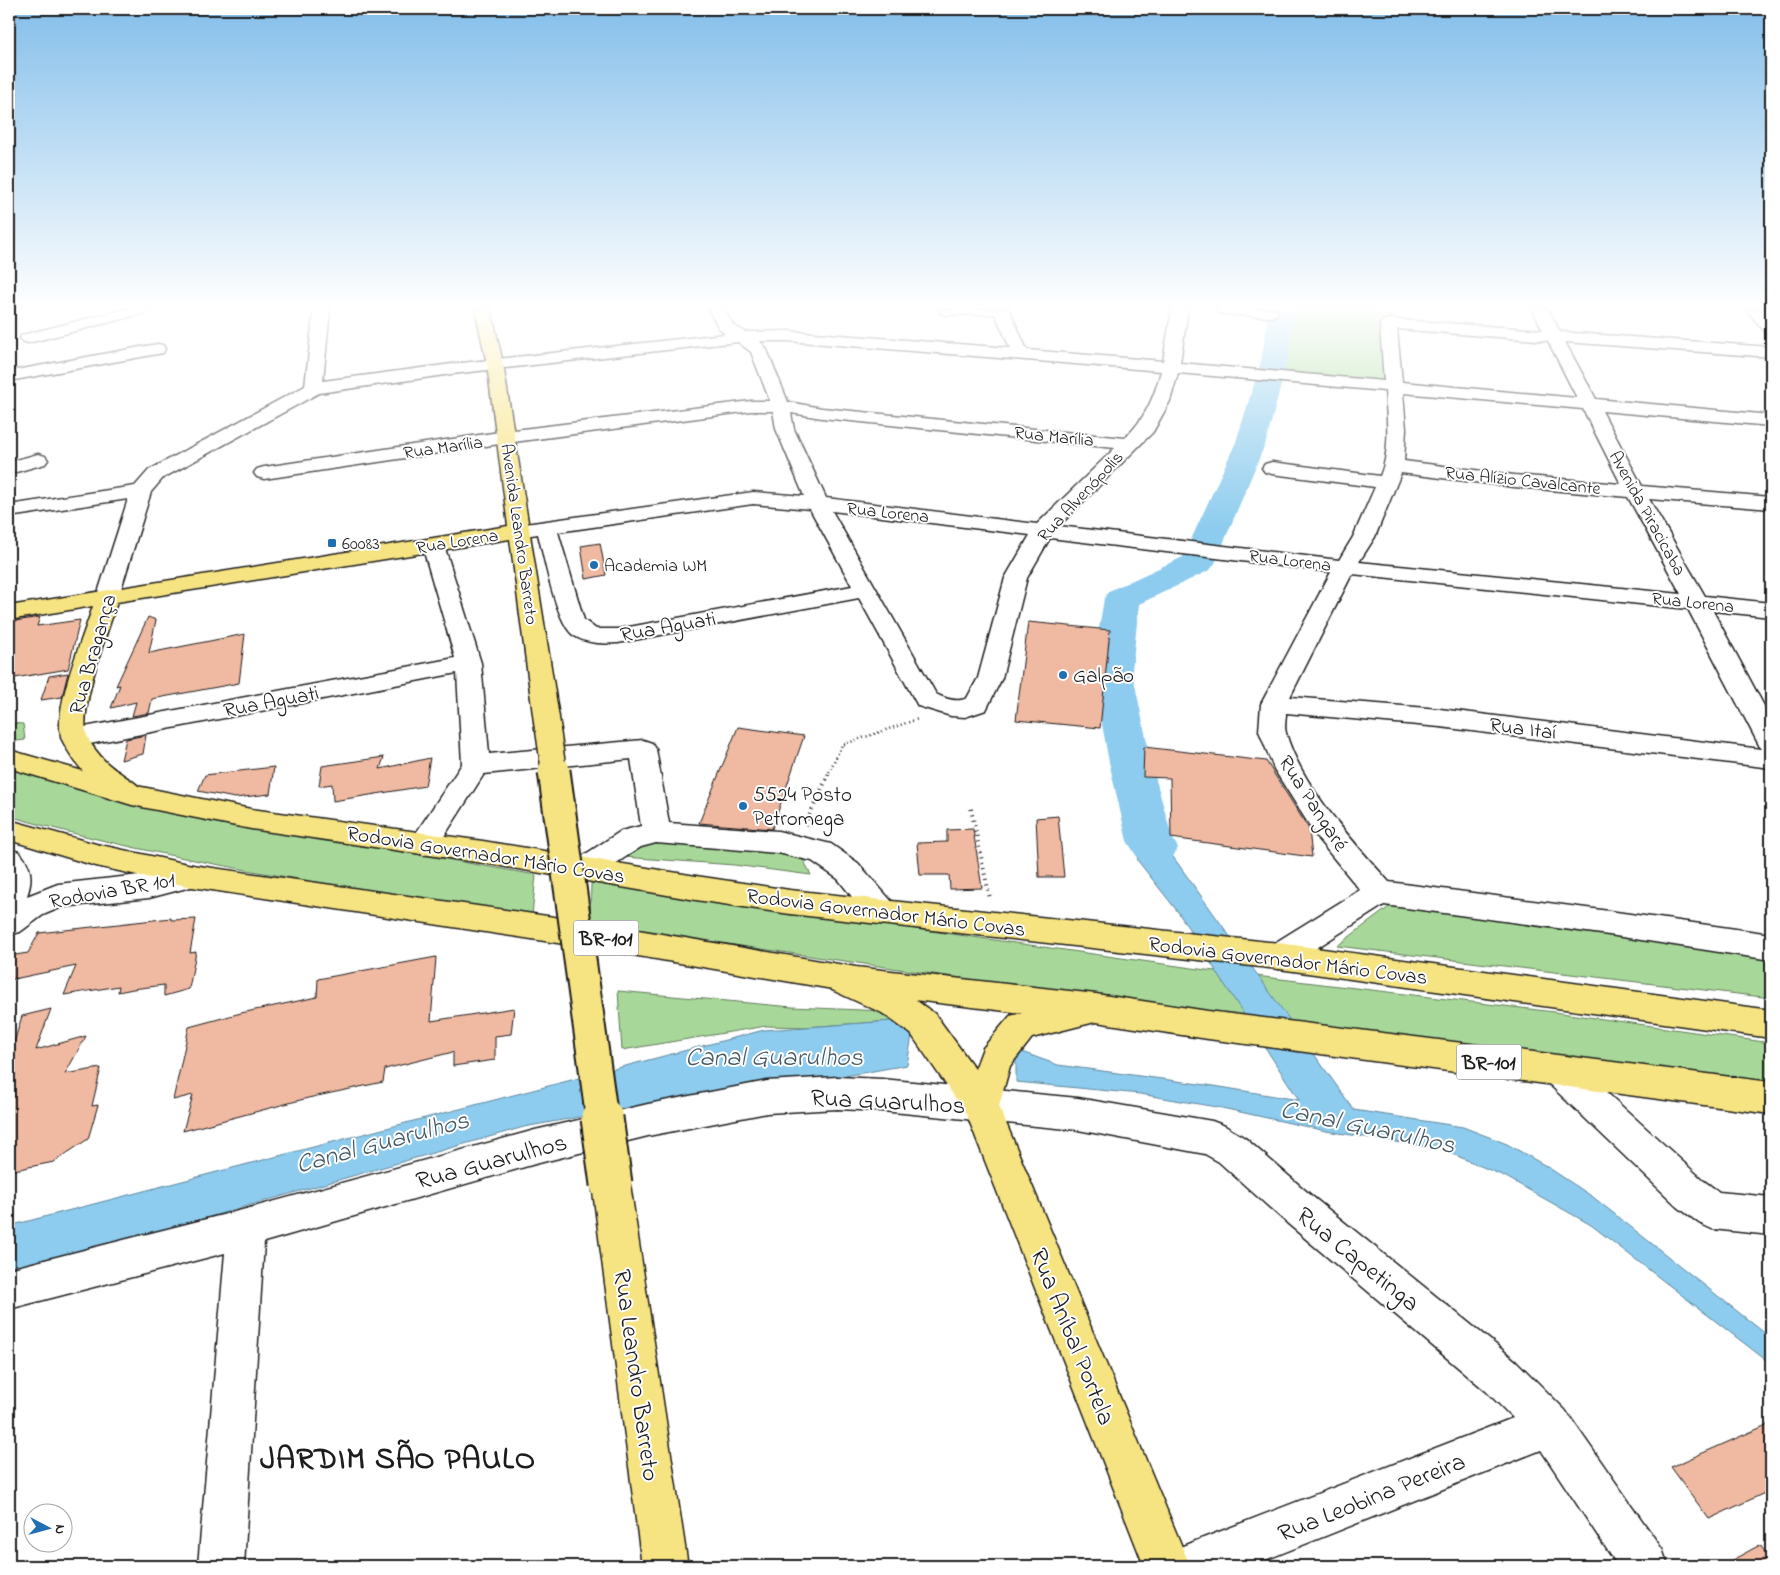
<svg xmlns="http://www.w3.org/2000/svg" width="1780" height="1575" viewBox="0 0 1780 1575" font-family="'Indie Flower',sans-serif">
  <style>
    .green { fill: #a7d899; stroke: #627a5a }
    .water { fill: #8dccee; stroke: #60869a }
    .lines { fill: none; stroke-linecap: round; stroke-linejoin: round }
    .river { fill: #8dccee; fill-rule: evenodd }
    .building { fill: #efb9a2; stroke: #1c1c1c }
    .minor-casing { stroke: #1c1c1c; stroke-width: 3 }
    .major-casing { stroke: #1c1c1c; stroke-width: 3 }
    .highway-casing { stroke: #1c1c1c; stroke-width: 3 }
    .path-far1 { stroke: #1c1c1c; stroke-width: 2.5; stroke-dasharray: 1 3; stroke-linecap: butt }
    .path { stroke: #1c1c1c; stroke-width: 4; stroke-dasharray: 1 4.5; stroke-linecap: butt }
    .minor { fill: #fff; fill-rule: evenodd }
    .major { fill: #f6e381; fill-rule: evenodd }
    .highway { fill: #f6e381; fill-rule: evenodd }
    .major-bridge-far2-casing { stroke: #1c1c1c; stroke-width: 27; stroke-linecap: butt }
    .major-bridge-far1-casing { stroke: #1c1c1c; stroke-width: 35; stroke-linecap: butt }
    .major-bridge-casing { stroke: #1c1c1c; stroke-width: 45; stroke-linecap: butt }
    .major-bridge-far2 { stroke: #f6e381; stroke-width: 24 }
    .major-bridge-far1 { stroke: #f6e381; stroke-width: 31 }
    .major-bridge { stroke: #f6e381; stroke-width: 41 }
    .poi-dot { fill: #1f6fb2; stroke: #fff; stroke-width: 2 }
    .labels { text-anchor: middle; stroke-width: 4; stroke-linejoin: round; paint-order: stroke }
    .far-street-label { font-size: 18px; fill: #1c1c1c; stroke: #fff }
    .far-poi-label { font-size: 18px; fill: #1c1c1c; stroke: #fff; text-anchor: start }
    .shield { fill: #fff; stroke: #606060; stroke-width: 1 }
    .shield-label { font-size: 20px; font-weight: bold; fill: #1c1c1c }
    .street-label { font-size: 21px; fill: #1c1c1c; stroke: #fff }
    .poi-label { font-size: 21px; fill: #1c1c1c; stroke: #fff; text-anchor: start }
    .near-street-label { font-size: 25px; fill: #1c1c1c; stroke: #fff }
    .near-water-label { font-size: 26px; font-style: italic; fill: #445a66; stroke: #fff }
    .near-district-label { font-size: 31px; font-weight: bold; letter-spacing: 1px; fill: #1c1c1c; stroke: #fff }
  </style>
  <rect width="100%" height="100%" fill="#fff"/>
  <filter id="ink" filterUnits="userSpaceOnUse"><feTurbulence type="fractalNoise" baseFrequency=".02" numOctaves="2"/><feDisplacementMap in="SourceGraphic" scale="10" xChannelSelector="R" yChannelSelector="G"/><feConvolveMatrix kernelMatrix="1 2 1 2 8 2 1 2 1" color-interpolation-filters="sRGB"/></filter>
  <g filter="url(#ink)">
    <g class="green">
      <path d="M1288,309H1388L1394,322L1390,382L1283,371L1281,312Z"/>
      <path d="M9,723L23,724L25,740L9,742Z"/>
      <path d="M9,765L81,790L251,825L536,875L532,916C357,888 179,865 9,816Z"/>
      <path d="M658,837L787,851L804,861L811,875L734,865L610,856Z"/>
      <path d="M591,883L1206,970L1554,1012L1771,1043V1086L1112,1000L590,924Z"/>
      <path d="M1393,904L1771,956V998L1337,946Z"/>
      <path d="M618,991L792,1007L885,1011L906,1020L806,1027L766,1026L622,1050Z"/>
    </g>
    <g class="water">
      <path d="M1124,788L1147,792L1161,840L1354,1110L1463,1127L1507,1144L1546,1166L1593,1197L1771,1338V1364L1591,1225L1506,1177L1441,1149L1326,1131L1222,1108L1140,1094L1016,1082V1050L1058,1065L1214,1086L1299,1100L1178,912L1138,861Z"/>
      <path d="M906,1020L914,1023L907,1065L845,1076L744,1087L524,1127L9,1274V1226L764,1030Z"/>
    </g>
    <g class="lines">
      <path class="river" d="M1271,309H1295L1287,362L1266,442L1215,563L1210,570L1139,604L1132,670L1151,762L1172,837L1178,848L1171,860L1155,865L1139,860L1127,841L1109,762L1092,670L1104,599L1109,591L1183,557L1236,442L1261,362L1269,312Z"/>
    </g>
    <g class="building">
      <path d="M600,543L606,575L586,579L581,546Z"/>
      <path d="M40,617L37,626L80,620L68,669L9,679V622Z"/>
      <path d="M148,617L156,620L149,653L245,634L239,683L152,699L149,713L132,716L136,702L111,708L120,685L116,686Z"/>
      <path d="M1028,622L1110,630L1100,728L1016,720Z"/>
      <path d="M68,673L62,697L41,700L49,676Z"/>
      <path d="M738,727L804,736L772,829L699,823Z"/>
      <path d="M146,735L143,754L121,760L126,739Z"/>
      <path d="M1144,747L1266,761L1309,829L1312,857L1171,838L1170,778L1143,777Z"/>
      <path d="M384,757L380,769L430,758L425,786L333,801L332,784L319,786L322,766Z"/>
      <path d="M274,767L270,794L235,798L198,791L205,775Z"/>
      <path d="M1058,816L1064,877H1039L1036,818Z"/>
      <path d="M973,829L982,888L950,889L949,875H920L917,843L947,842V830Z"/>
      <path d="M171,918V920L196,919L190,953L196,952L189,989L164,996V985L133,989L118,992L119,986L64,995L76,966L9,980V956L28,953L39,933Z"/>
      <path d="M436,957L431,1021L514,1008L511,1034L495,1036V1060L453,1066V1052L385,1069L383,1082L308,1098L183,1131L193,1095L173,1100L189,1027L241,1013L317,997L318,979Z"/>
      <path d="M51,1009L36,1050L86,1036L65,1074L101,1068L92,1106L98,1105L88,1139L54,1162L9,1171V1050L12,1049L22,1016Z"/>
      <path d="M1771,1423V1490L1709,1519L1671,1467Z"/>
      <path d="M1760,1545L1771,1560V1566H1721Z"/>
    </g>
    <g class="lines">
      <g class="minor-casing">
        <g id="minor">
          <path d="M126,309H152L150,312L28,343L22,341L20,338L22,335Z"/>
          <path d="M314,309H330L323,381L452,364L725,334L719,328L708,309H724L733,325L745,332L788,331L1010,348L995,314L946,315L940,313L938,310L1009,309L1027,350L1163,361L1172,309H1188L1180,363L1384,381L1380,324L1382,321L1388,319L1543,330L1532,309H1548L1560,332L1771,347V357L1565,342L1596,399L1771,415V426L1602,411L1642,486L1771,497V509L1649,499L1705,596L1771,603V617L1713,611L1771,719V768L1440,727L1286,713C1286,719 1284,727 1286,733C1301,786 1353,841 1389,882L1609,911L1771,934V960L1609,935L1384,905L1290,965L1279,969L1268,965L1263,956L1268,947L1360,890L1318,839L1274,769L1259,731L1261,704L1331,572L1050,538L1027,578L1002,678L986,710L965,717L951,716L918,706L859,598L618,643C603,644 586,644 573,635C556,622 544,557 538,534L518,537L511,535L507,531L511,527L518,525L753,492L804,496L776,429L773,411H751L506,443L264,479L257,477L254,473L257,469L264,467L506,431L751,401H770L751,352L738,342L452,374L319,393L163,478L151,492L118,599L115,604L107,606L99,604L96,599L128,499L9,517V505L135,486L149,470L305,386ZM1397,329L1548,341L1577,398L1402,382ZM760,341H788L1161,371C1154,398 1145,419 1125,438L822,408L788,402L767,350ZM1178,373L1385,391C1387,419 1391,450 1380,476L1272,462L1265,464L1262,468L1265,472L1272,474L1375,487L1353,537L1339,560L1059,526L1153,432L1170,401ZM1403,393L1583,409L1621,484L1514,475L1404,461L1406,429ZM791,413L822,418L1115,448L1037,524L826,498L794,429ZM1401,473L1514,487L1628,497L1681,594L1359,562L1375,537ZM753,504L810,509L852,586L618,629H596L584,620L558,532ZM832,511L1030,535L1005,578L978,678L967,698C957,703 946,699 936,694ZM1352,574L1688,609L1761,749L1440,709L1290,697Z"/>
          <path d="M1215,309H1276L1278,312L1276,315L1270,317L1223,314L1217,312Z"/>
          <path d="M1746,309H1762L1771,319V334L1765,332Z"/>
          <path d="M157,344L163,345L165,349L163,353L9,381V371H11Z"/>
          <path d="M38,454L45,456L48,460L45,464L9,474V462Z"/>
          <path d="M433,539L441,540L444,545L481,663L489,754L643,740L652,743L656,749L669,823L778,831L831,844L858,863L893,903L897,912L893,921L882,924L871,921L838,879L812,861L778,853L656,843L641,847L595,877L585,880L575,877L570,869L575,861L621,831L641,826L631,759L484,774L434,852L424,855L414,852L410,844L414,836L462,764L457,673L74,747L65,744L61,738L65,732L74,729L455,658L422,545L425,540Z"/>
          <path d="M9,849L19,852C32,866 33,879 27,896L58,884L149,874L192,865L202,868L207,876L202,884L149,898L62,907L43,915L20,932L9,935Z"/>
          <path d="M1559,1056L1571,1060L1704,1181L1719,1192L1771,1197V1235L1712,1229L1699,1223L1678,1207L1547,1082L1542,1071L1547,1060Z"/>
          <path d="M837,1077L882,1079L1078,1098L1212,1121L1225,1126L1245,1138L1313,1197L1516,1361L1565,1410L1662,1549L1668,1566H1618L1541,1450L1250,1566H1169L1175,1549L1513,1418L1486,1391L1287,1223L1219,1162L1205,1154L1078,1130L882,1111L837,1109L767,1113L648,1136L535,1164L264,1242L244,1566H198L225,1253L9,1309V1269L246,1209L535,1130L648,1104L767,1081Z"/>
        </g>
      </g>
      <g class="major-casing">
        <g id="major">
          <path d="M475,309H491L503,364L561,730L557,736L548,739L539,736L535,730L510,539L117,602C108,632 78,708 87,736C90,744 98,753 102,758C115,773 138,781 146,795L142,802C125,807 110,796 97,786C87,778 64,749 61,736C54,705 83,638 93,606L9,620V606L508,526L487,364Z"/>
          <path d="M843,968L906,993L935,1014L975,1069L983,1048L1010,1016L1095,995L1107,999L1112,1009L1107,1019L1032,1038L1010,1066L999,1106L1190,1566H1144L967,1115L911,1034L882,1013L832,990L827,981L832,972Z"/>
          <path d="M611,1166L624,1171L630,1184L688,1566H642L592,1184L598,1171Z"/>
        </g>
      </g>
      <g class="highway-casing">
        <g id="highway">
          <path d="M9,750L132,785L251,809L483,841L696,876L790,890L1279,943L1771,1010V1038L1279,969L790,914L696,900L483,863L251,829L132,805L9,768Z"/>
          <path d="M9,820L96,844L192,865L603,924L856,967L1096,994L1208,1011L1771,1082V1114L1208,1039L1096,1022L856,993L603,950L192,887L96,866L9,840Z"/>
        </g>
      </g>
      <path class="path-far1" d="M829,772L842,745L918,719"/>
      <g class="path">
        <path d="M971,809L990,899"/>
        <path d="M805,825L830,771"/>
      </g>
      <use href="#minor" class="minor"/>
      <use href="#major" class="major"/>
      <use href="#highway" class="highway"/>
      <g class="major-bridge-far2-casing">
        <path id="major-bridge-far2" d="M548,730L554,772"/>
      </g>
      <g class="major-bridge-far1-casing">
        <path id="major-bridge-far1" d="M554,771L602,1119"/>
      </g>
      <g class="major-bridge-casing">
        <path id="major-bridge" d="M602,1118L611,1184"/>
      </g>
      <use href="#major-bridge-far2" class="major-bridge-far2"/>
      <use href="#major-bridge-far1" class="major-bridge-far1"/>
      <use href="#major-bridge" class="major-bridge"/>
    </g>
  </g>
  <linearGradient id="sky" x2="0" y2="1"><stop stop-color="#83beea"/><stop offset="0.58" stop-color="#fff"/><stop offset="1" stop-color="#fff" stop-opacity="0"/></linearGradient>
  <rect width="1780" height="529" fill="url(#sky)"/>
  <g class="poi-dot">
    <rect x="327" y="538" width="10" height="10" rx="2.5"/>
    <circle cx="594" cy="565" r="5"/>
    <circle cx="1063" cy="675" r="5"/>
    <circle cx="743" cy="806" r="5"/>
  </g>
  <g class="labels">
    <g class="far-street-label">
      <text transform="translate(1054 436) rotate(6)" y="6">Rua Marília</text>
      <text transform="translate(443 447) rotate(-8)" y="6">Rua Marília</text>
      <text transform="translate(1523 480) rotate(6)" y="6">Rua Alízio Cavalcante</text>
      <text transform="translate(1080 496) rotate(-47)" y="6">Rua Alvenópolis</text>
      <text transform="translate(888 512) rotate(6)" y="6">Rua Lorena</text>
      <text transform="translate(1648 513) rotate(61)" y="6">Avenida Piracicaba</text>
      <text transform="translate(520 534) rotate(82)" y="6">Avenida Leandro Barreto</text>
      <text transform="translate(457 541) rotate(-9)" y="6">Rua Lorena</text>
      <text transform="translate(1290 560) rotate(7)" y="6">Rua Lorena</text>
      <text transform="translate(1693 602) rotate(6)" y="6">Rua Lorena</text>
    </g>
    <g class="far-poi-label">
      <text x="342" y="549">60083</text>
      <text x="604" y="571">Academia WM</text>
    </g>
    <g class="shield">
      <rect x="573.5" y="920.5" width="65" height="35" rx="4"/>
      <rect x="1456.5" y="1044.5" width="65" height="35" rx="4"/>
    </g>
    <g class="shield-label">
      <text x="606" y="945">BR-101</text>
      <text x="1489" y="1069">BR-101</text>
    </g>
    <g class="street-label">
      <text transform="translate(668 626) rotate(-10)" y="7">Rua Aguati</text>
      <text transform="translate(92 654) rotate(-74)" y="7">Rua Bragança</text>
      <text transform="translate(271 701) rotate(-11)" y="7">Rua Aguati</text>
      <text transform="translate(1523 728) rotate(7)" y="7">Rua Itaí</text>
      <text transform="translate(1314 803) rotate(57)" y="7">Rua Pangaré</text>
      <text transform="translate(486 854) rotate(9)" y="7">Rodovia Governador Mário Covas</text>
      <text transform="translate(112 890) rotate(-10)" y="7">Rodovia BR 101</text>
      <text transform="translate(886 912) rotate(7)" y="7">Rodovia Governador Mário Covas</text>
      <text transform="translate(1288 960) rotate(7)" y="7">Rodovia Governador Mário Covas</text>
    </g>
    <g class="poi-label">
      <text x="1073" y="682">Galpão</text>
      <text x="753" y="801">5524 Posto<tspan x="753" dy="24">Petromega</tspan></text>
    </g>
    <g class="near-street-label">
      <text transform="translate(888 1100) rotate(3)" y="9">Rua Guarulhos</text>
      <text transform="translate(491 1160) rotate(-15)" y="9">Rua Guarulhos</text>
      <text transform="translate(1359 1258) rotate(39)" y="9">Rua Capetinga</text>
      <text transform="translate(1074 1336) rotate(68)" y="9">Rua Aníbal Portela</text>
      <text transform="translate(638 1375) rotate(82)" y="9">Rua Leandro Barreto</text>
      <text transform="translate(1371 1496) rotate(-22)" y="9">Rua Leobina Pereira</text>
    </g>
    <g class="near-water-label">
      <text x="774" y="1065">Canal Guarulhos</text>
      <text transform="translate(1368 1126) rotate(12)" y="9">Canal Guarulhos</text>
      <text transform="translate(382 1141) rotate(-15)" y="9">Canal Guarulhos</text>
    </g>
    <g class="near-district-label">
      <text x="398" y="1468">JARDIM SÃO PAULO</text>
    </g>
  </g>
  <rect width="1780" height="1575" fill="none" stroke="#fff" stroke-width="30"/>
  <rect x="15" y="15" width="1750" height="1545" fill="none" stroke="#1c1c1c" stroke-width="2" filter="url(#ink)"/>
  <g transform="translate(48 1528) rotate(96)"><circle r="24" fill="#ffffff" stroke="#a4a4a4"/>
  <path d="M0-4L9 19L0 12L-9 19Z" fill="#1f6fb2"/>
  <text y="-8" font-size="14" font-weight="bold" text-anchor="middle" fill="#1c1c1c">N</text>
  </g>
</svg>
